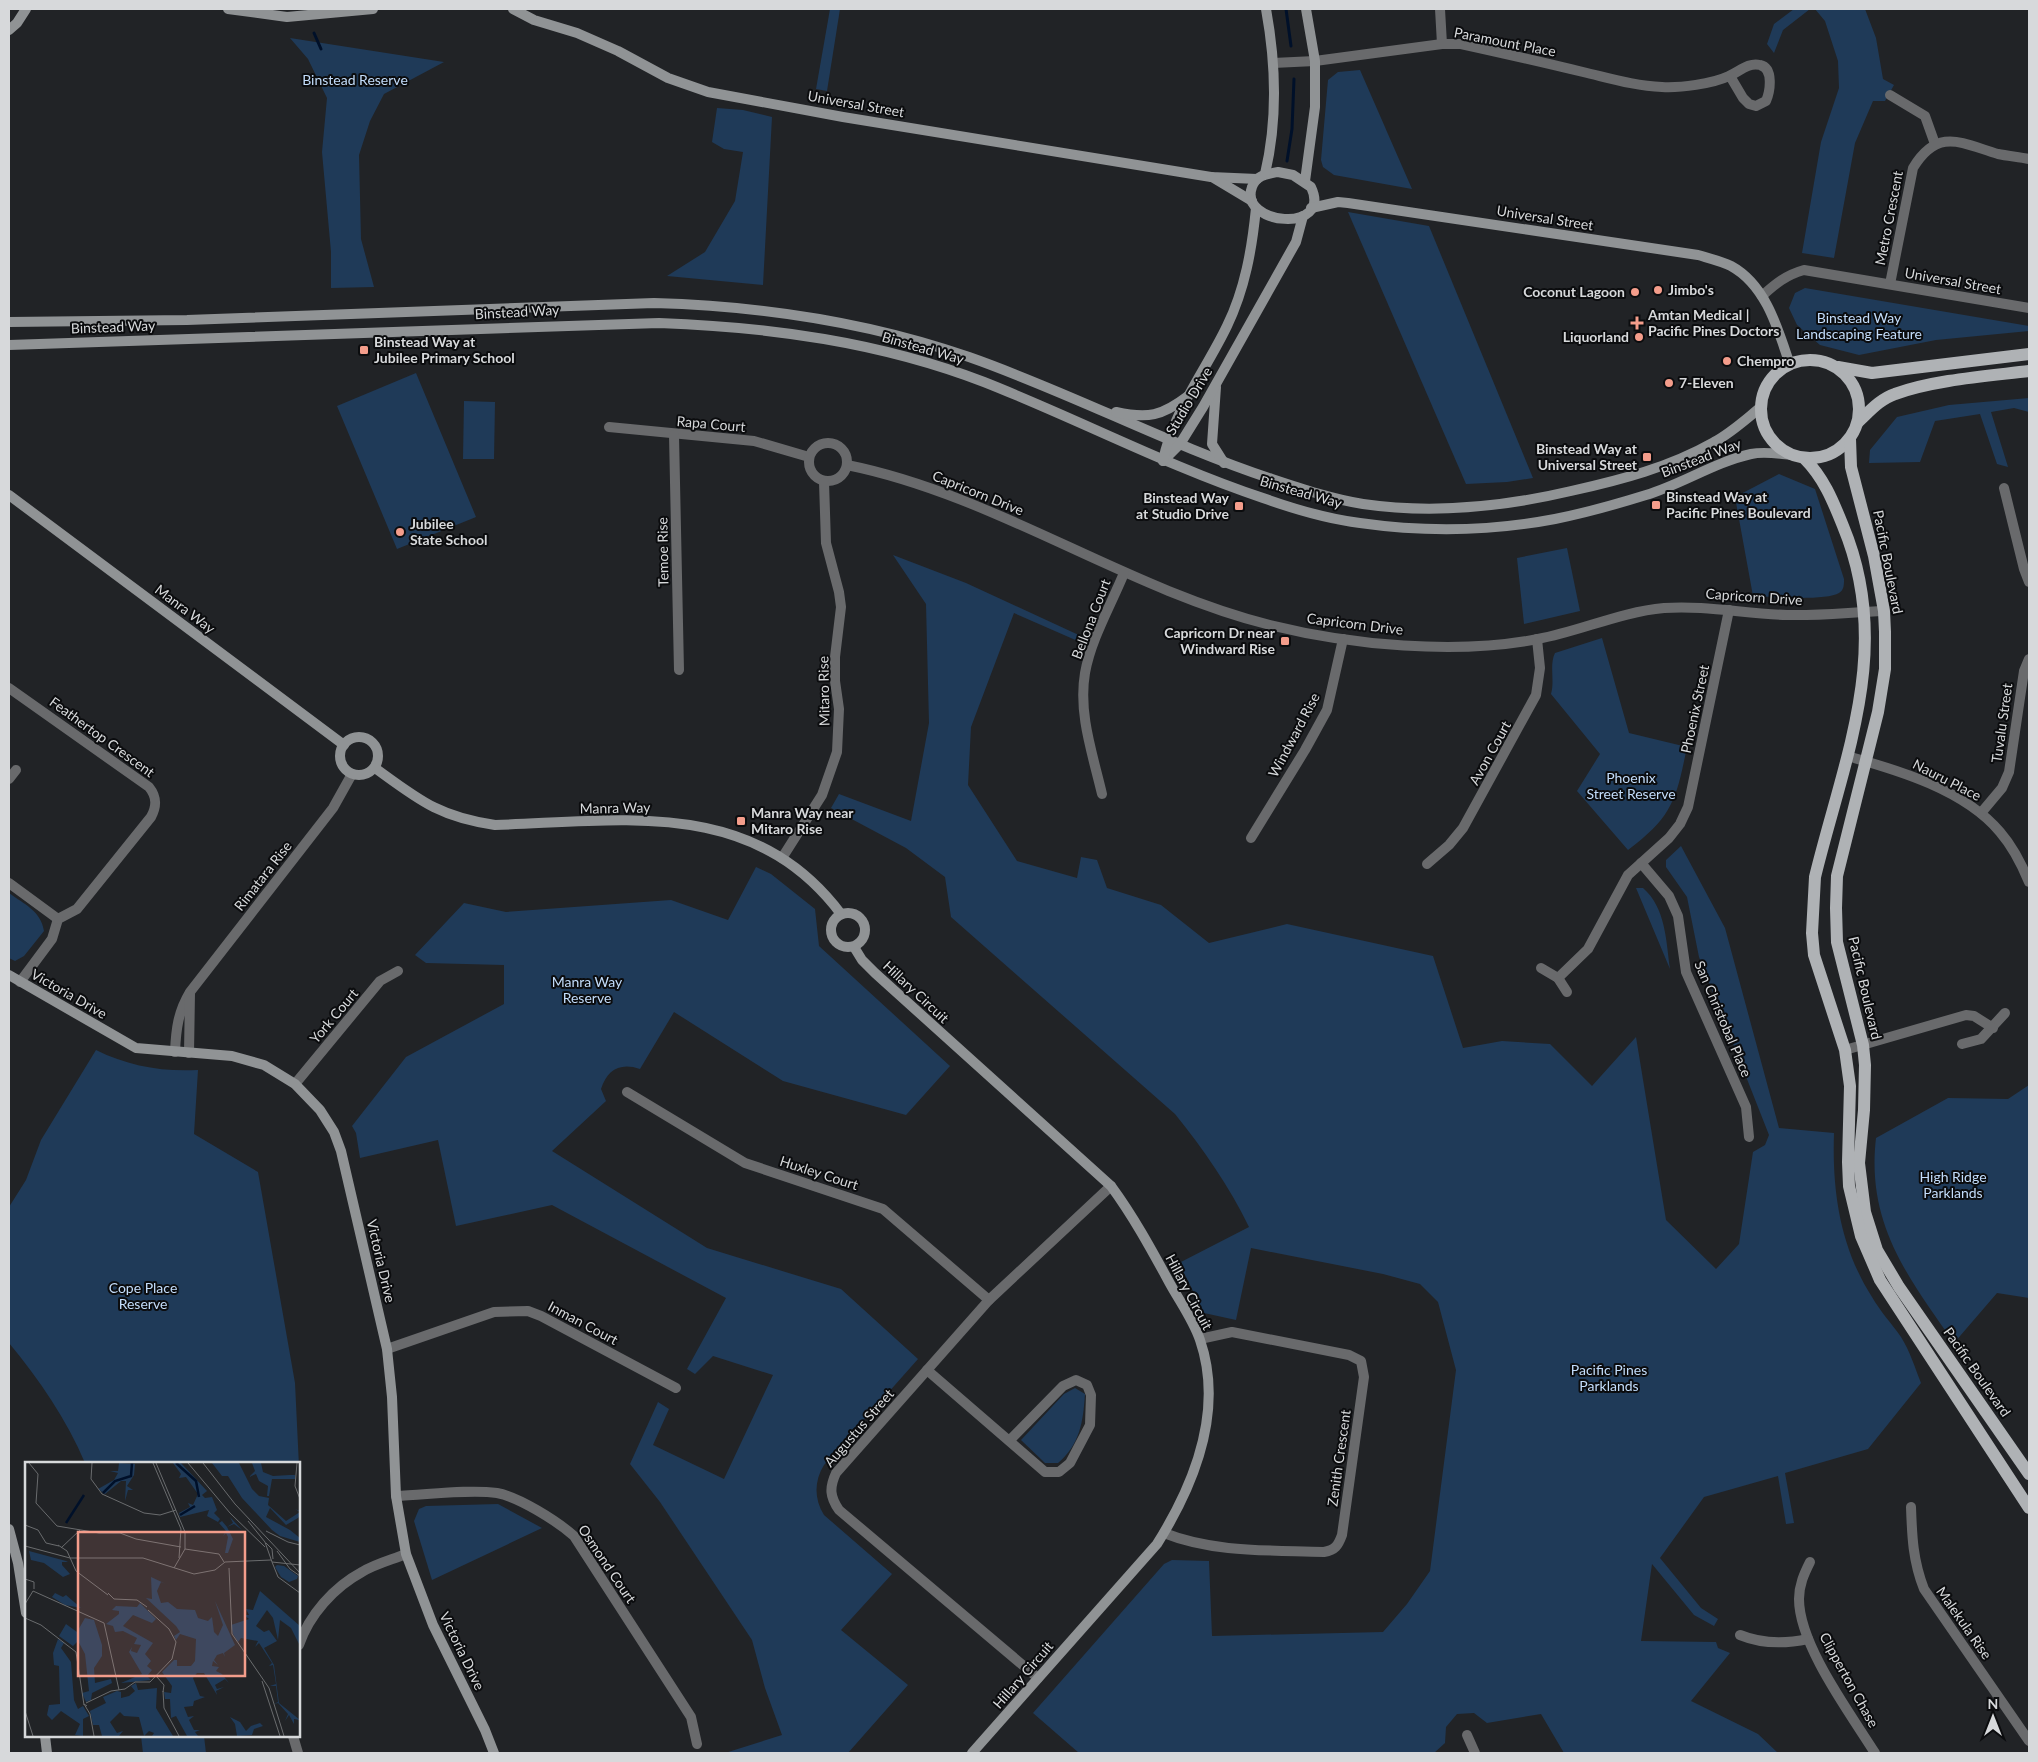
<svg xmlns="http://www.w3.org/2000/svg" width="2038" height="1762" viewBox="0 0 2038 1762" font-family="Lato,sans-serif">
  <style>
    .green { fill: #1f3a58 }
    .lines { fill: none; stroke-linecap: round; stroke-linejoin: round }
    .stream { stroke: #001029; stroke-width: 3 }
    .street { stroke: #696a6c; stroke-width: 10 }
    .secondary { stroke: #909395; stroke-width: 10 }
    .primary { stroke: #afb2b5; stroke-width: 12 }
    .poi-dot { fill: #f49d8b; stroke: #0b0c0e; stroke-width: 2 }
    .labels { text-anchor: middle; stroke-width: 4; stroke-linejoin: round; paint-order: stroke }
    .street-label { font-size: 14px; fill: #d7d9db; stroke: #0b0c0e }
    .park-label { font-size: 14px; fill: #c3ddfb; stroke: #0b0c0e }
    .poi-label { font-size: 14px; font-weight: bold; fill: #d7d9db; stroke: #0b0c0e; text-anchor: start }
    .inset-river { fill: none; stroke: #001029; stroke-width: 2.5 }
    .inset-road { fill: none; stroke: #6a6c6e; stroke-width: 1 }
    .view { fill: #f49d8b; fill-opacity: 0.15; stroke: #f49d8b; stroke-width: 2.5 }
    .inset-edge { fill: none; stroke: #d7d9db; stroke-width: 2.5 }
  </style>
  <rect width="100%" height="100%" fill="#212326"/>
  <g class="green">
    <path d="M830,9H840L827,91L816,89Z"/>
    <path d="M1794,9H1810L1783,30L1774,53L1767,44L1774,24Z"/>
    <path d="M1815,9H1865L1876,38L1883,79L1894,85L1885,101H1873L1855,143L1834,258L1802,253L1821,142L1839,88L1838,61L1825,21Z"/>
    <path d="M290,38L444,62L384,94L370,121L359,155L361,239L374,287L331,288V252L322,152L327,98L308,59Z"/>
    <path d="M1360,70L1412,189L1334,175L1323,167L1321,160L1328,80L1338,72Z"/>
    <path d="M717,108L743,110L772,117L763,285L667,276L705,252L735,201L743,152L724,149L712,142Z"/>
    <path d="M1348,212L1429,226L1533,478L1507,482L1466,484Z"/>
    <path d="M1805,288L2029,326V331L1936,340L1859,355L1820,345L1797,325L1789,308L1795,293Z"/>
    <path d="M416,373L476,517L397,549L337,406Z"/>
    <path d="M2029,398V412L2014,408L1991,412L2008,467L1997,464L1980,414L1935,421L1920,462L1869,463L1870,450L1897,417L1949,405Z"/>
    <path d="M464,401L495,402L494,459H463Z"/>
    <path d="M1779,474L1815,489L1844,579C1844,585 1844,590 1839,593C1827,601 1769,597 1753,596L1735,497Z"/>
    <path d="M1567,548L1580,611L1524,624L1517,558Z"/>
    <path d="M893,555L966,583L1083,637L1080,642L1014,613L971,727L968,785L1017,861L1077,878L1081,857L1097,860L1107,888L1161,905L1209,943L1287,924L1433,956L1463,1048L1502,1041L1550,1044L1592,1086L1636,1037L1666,1220L1716,1269L1739,1244L1753,1152L1765,1145L1769,1135L1699,957L1687,897L1666,867V860L1681,846L1725,928L1779,1128L1834,1133C1832,1191 1840,1247 1872,1297C1880,1311 1892,1324 1901,1337C1910,1351 1915,1368 1921,1383L1868,1449L1785,1473L1794,1523L1786,1524L1778,1476L1704,1497L1660,1558L1701,1608L1718,1619L1714,1626L1694,1615L1652,1564L1641,1641L1716,1642L1718,1648L1730,1653L1691,1701L1758,1734L1778,1753H1564L1541,1714L1487,1723L1474,1713L1457,1714L1446,1727L1445,1743L1434,1753H1079L1033,1713L1164,1564L1172,1560L1209,1561L1212,1636L1383,1632L1407,1604L1430,1571L1456,1370L1438,1302L1420,1284L1383,1274L1251,1248L1236,1320L1204,1313L1179,1263L1249,1227C1229,1186 1204,1150 1175,1114L951,917L945,877L906,848L831,808L839,794L911,821L929,723L926,604Z"/>
    <path d="M1602,638L1629,733L1687,747C1676,800 1673,816 1628,850L1577,791L1600,754L1551,694C1555,681 1549,665 1555,653Z"/>
    <path d="M756,867L771,874L815,909L819,946L950,1066L906,1115L783,1081L674,1012L640,1069C620,1062 607,1070 601,1089L606,1101L552,1151L707,1248L841,1289L918,1359L824,1465C814,1481 814,1499 824,1515L892,1574L841,1630L908,1685L848,1753H725L782,1735L765,1688L752,1640L660,1502L630,1464L658,1402L669,1409L653,1445L724,1479L773,1375L713,1356L695,1374L687,1369L726,1298L552,1205L456,1226L438,1140L360,1158L356,1133L352,1126L406,1057L504,1004V965L426,963L415,955L464,903L506,912L671,900L728,920Z"/>
    <path d="M1636,888H1643C1666,908 1666,941 1670,969Z"/>
    <path d="M9,893C24,904 41,911 44,931L24,956L15,961L9,958Z"/>
    <path d="M96,1050C128,1066 162,1072 198,1070L194,1134L258,1172L295,1383L301,1508L299,1511V1463H85C67,1420 39,1379 9,1343V1207L26,1180L41,1140Z"/>
    <path d="M2029,1085V1298L1997,1293L1954,1343C1908,1277 1866,1224 1876,1138L1948,1098L2008,1099Z"/>
    <path d="M1075,1388L1085,1394C1083,1422 1080,1444 1058,1463H1045L1021,1440L1064,1394Z"/>
    <path d="M498,1504L542,1528L432,1580L414,1521L419,1509L426,1506Z"/>
    <path d="M141,1736H204L206,1753H143Z"/>
  </g>
  <g class="lines">
    <g class="stream">
      <path d="M1286,9L1291,46"/>
      <path d="M314,33L321,49"/>
      <path d="M1287,161L1292,129L1294,79"/>
    </g>
    <g class="street">
      <path d="M1440,9L1442,44"/>
      <path d="M1273,63L1315,61L1442,44H1461C1502,53 1542,62 1583,72C1609,78 1635,86 1662,87C1680,88 1712,84 1729,76C1739,72 1748,62 1760,65C1774,68 1770,92 1766,101L1756,106L1749,104L1743,98L1730,76"/>
      <path d="M1890,95L1925,116L1935,144"/>
      <path d="M1890,284L1913,168C1938,127 1961,143 1998,154C2008,156 2019,157 2029,159"/>
      <path d="M1762,296C1775,284 1786,275 1804,270L2029,308"/>
      <path d="M609,427L754,441L809,457"/>
      <path d="M674,435L679,670"/>
      <circle cx="828" cy="462" r="19"/>
      <path d="M847,465C996,495 1123,588 1270,625C1351,645 1456,655 1538,639C1581,631 1620,612 1664,608C1705,605 1746,614 1787,615C1820,616 1852,612 1884,611"/>
      <path d="M2004,488L2024,569L2029,582"/>
      <path d="M9,688L149,787C157,797 157,806 151,817L77,909L58,919L52,939L20,982"/>
      <path d="M1847,756C1898,770 1965,790 2000,832C2013,847 2022,865 2029,882"/>
      <path d="M9,779L16,770"/>
      <path d="M1102,794C1093,755 1078,714 1085,673C1091,639 1111,605 1124,573"/>
      <path d="M1981,813L2002,788L2009,772L2024,671L2029,659"/>
      <path d="M1251,838L1305,750L1327,710L1343,639"/>
      <path d="M782,858L822,795L837,752L839,709L835,681V657L841,607L839,592L826,543L824,482"/>
      <path d="M1641,863L1669,896L1678,916L1686,972L1746,1107L1749,1137"/>
      <path d="M1427,864L1449,845L1463,828L1536,695L1540,668L1537,639"/>
      <path d="M9,883L58,919"/>
      <path d="M1541,968L1558,978L1567,992"/>
      <path d="M1558,978L1588,949L1628,875L1669,838L1680,824L1688,807L1729,610"/>
      <path d="M1962,1044L1981,1039L2005,1013"/>
      <path d="M1845,1050L1966,1015L1974,1016L1993,1028"/>
      <path d="M175,1052C176,1029 178,1012 190,992L333,808L352,774"/>
      <path d="M189,1053L190,993"/>
      <path d="M295,1084L380,981L398,971"/>
      <path d="M627,1092L745,1163L883,1209L989,1300"/>
      <path d="M387,1349L494,1312L528,1311L541,1316L676,1388"/>
      <path d="M927,1370L1045,1472H1059L1070,1463L1090,1425L1091,1395L1087,1385L1076,1380L1063,1386L1009,1441"/>
      <path d="M396,1496C426,1495 468,1489 497,1493C519,1497 557,1521 574,1536L691,1717L697,1744"/>
      <path d="M1911,1507C1912,1537 1913,1561 1924,1589L2029,1741"/>
      <path d="M1164,1533C1214,1553 1271,1550 1324,1552C1335,1550 1338,1546 1342,1535L1364,1377L1361,1361L1349,1355L1232,1332L1200,1339"/>
      <path d="M1810,1562C1804,1574 1799,1585 1799,1599C1799,1645 1850,1713 1875,1753"/>
      <path d="M1740,1635C1762,1644 1785,1644 1808,1639"/>
      <path d="M299,1645C309,1615 334,1587 362,1572C375,1564 391,1560 406,1554"/>
      <path d="M1038,1678L839,1510C830,1497 829,1488 836,1473L989,1300L1111,1186"/>
      <path d="M1467,1735L1475,1753"/>
      <path d="M293,1736L298,1753"/>
    </g>
    <g class="secondary">
      <path d="M228,9L287,17L373,9"/>
      <path d="M513,9L534,20L577,33L618,51L668,78L708,92L843,117L1211,177L1257,179"/>
      <path d="M9,30L17,23L26,9"/>
      <path d="M1278,172L1293,175L1311,187C1333,234 1238,225 1252,187C1256,175 1267,174 1278,172Z"/>
      <path d="M1265,174C1278,119 1276,64 1266,9"/>
      <path d="M1212,177L1252,201"/>
      <path d="M1305,181L1315,107V61L1306,9"/>
      <path d="M1311,208L1338,202L1348,203L1698,255C1708,258 1721,261 1731,266C1766,285 1778,329 1790,365"/>
      <path d="M9,322L187,320L654,303C761,306 868,322 969,357C1072,393 1169,445 1272,479C1302,489 1332,499 1363,504C1432,514 1503,507 1571,491C1621,480 1670,467 1714,442C1731,433 1746,419 1761,407"/>
      <path d="M9,345L659,323C770,327 880,342 984,382C1078,419 1167,466 1263,498C1294,509 1327,519 1360,523C1423,532 1492,531 1555,519C1585,513 1617,504 1646,495C1682,484 1715,462 1751,454C1765,451 1779,454 1792,455"/>
      <path d="M1216,387L1212,444L1224,463"/>
      <path d="M1116,412C1148,419 1162,416 1188,396"/>
      <path d="M1163,461L1180,444L1203,407L1296,242L1303,216"/>
      <path d="M1163,461C1172,413 1206,370 1227,326C1245,289 1252,249 1256,208"/>
      <path d="M9,495L344,745"/>
      <circle cx="359" cy="756" r="19"/>
      <path d="M375,768C419,800 439,817 495,825C624,821 753,797 841,914"/>
      <circle cx="848" cy="930" r="17"/>
      <path d="M854,947L862,960L875,973L1111,1186C1133,1216 1150,1247 1168,1280C1178,1299 1193,1319 1200,1340C1224,1410 1194,1485 1157,1544L972,1753"/>
      <path d="M9,975L136,1048L232,1056L264,1065L295,1084L320,1110L334,1132L341,1151L387,1349L392,1397L396,1496L406,1554L433,1625L485,1730L494,1753"/>
      <path d="M9,1529L18,1563L26,1613"/>
      <path d="M45,1736L47,1753"/>
    </g>
    <g class="primary">
      <circle cx="1810" cy="409" r="49"/>
      <path d="M1838,367L1872,373L2029,354"/>
      <path d="M1858,422C1869,412 1880,399 1895,394C1933,380 1988,376 2029,371"/>
      <path d="M1850,439L1851,467L1874,556L1884,611L1885,632V669L1878,712L1837,876L1836,908L1837,942L1863,1045L1865,1065L1864,1110L1859,1163L1865,1212L1877,1250L1899,1287L2029,1474"/>
      <path d="M1804,458C1824,478 1833,501 1843,526C1894,648 1844,758 1815,877L1812,933L1814,955L1845,1050L1850,1086L1848,1162L1849,1186L1861,1236L1880,1280L2029,1508"/>
    </g>
  </g>
  <g class="poi-dot">
    <circle cx="1658" cy="290" r="5"/>
    <circle cx="1635" cy="292" r="5"/>
    <path d="M1634.5 315.5h5v5h5v5h-5v5h-5v-5h-5v-5h5z"/>
    <circle cx="1639" cy="337" r="5"/>
    <rect x="359" y="345" width="10" height="10" rx="2.5"/>
    <circle cx="1727" cy="361" r="5"/>
    <circle cx="1669" cy="383" r="5"/>
    <rect x="1642" y="452" width="10" height="10" rx="2.5"/>
    <rect x="1651" y="500" width="10" height="10" rx="2.5"/>
    <rect x="1234" y="501" width="10" height="10" rx="2.5"/>
    <circle cx="400" cy="532" r="5"/>
    <rect x="1280" y="636" width="10" height="10" rx="2.5"/>
    <rect x="736" y="816" width="10" height="10" rx="2.5"/>
  </g>
  <g class="labels">
    <g class="street-label">
      <text transform="translate(1505 42) rotate(11)" y="5">Paramount Place</text>
      <text transform="translate(856 104) rotate(10)" y="5">Universal Street</text>
      <text transform="translate(1545 218) rotate(9)" y="5">Universal Street</text>
      <text transform="translate(1889 218) rotate(-79)" y="5">Metro Crescent</text>
      <text transform="translate(1953 281) rotate(10)" y="5">Universal Street</text>
      <text transform="translate(517 312) rotate(-3)" y="5">Binstead Way</text>
      <text transform="translate(113 327) rotate(-2)" y="5">Binstead Way</text>
      <text transform="translate(923 348) rotate(16)" y="5">Binstead Way</text>
      <text transform="translate(1189 401) rotate(-59)" y="5">Studio Drive</text>
      <text transform="translate(711 424) rotate(5)" y="5">Rapa Court</text>
      <text transform="translate(1701 458) rotate(-21)" y="5">Binstead Way</text>
      <text transform="translate(1301 492) rotate(16)" y="5">Binstead Way</text>
      <text transform="translate(978 493) rotate(22)" y="5">Capricorn Drive</text>
      <text transform="translate(663 552) rotate(-91)" y="5">Temoe Rise</text>
      <text transform="translate(1888 562) rotate(79)" y="5">Pacific Boulevard</text>
      <text transform="translate(1754 597) rotate(4)" y="5">Capricorn Drive</text>
      <text transform="translate(185 609) rotate(37)" y="5">Manra Way</text>
      <text transform="translate(1091 619) rotate(-69)" y="5">Bellona Court</text>
      <text transform="translate(1355 624) rotate(7)" y="5">Capricorn Drive</text>
      <text transform="translate(824 691) rotate(-91)" y="5">Mitaro Rise</text>
      <text transform="translate(1695 709) rotate(-78)" y="5">Phoenix Street</text>
      <text transform="translate(2002 723) rotate(-82)" y="5">Tuvalu Street</text>
      <text transform="translate(1294 735) rotate(-62)" y="5">Windward Rise</text>
      <text transform="translate(102 737) rotate(36)" y="5">Feathertop Crescent</text>
      <text transform="translate(1490 753) rotate(-61)" y="5">Avon Court</text>
      <text transform="translate(1947 780) rotate(27)" y="5">Nauru Place</text>
      <text transform="translate(615 808) rotate(-1)" y="5">Manra Way</text>
      <text transform="translate(263 876) rotate(-52)" y="5">Rimatara Rise</text>
      <text transform="translate(1865 988) rotate(77)" y="5">Pacific Boulevard</text>
      <text transform="translate(916 992) rotate(43)" y="5">Hillary Circuit</text>
      <text transform="translate(69 994) rotate(30)" y="5">Victoria Drive</text>
      <text transform="translate(334 1016) rotate(-50)" y="5">York Court</text>
      <text transform="translate(1723 1019) rotate(67)" y="5">San Christobal Place</text>
      <text transform="translate(819 1173) rotate(18)" y="5">Huxley Court</text>
      <text transform="translate(381 1261) rotate(77)" y="5">Victoria Drive</text>
      <text transform="translate(1189 1292) rotate(62)" y="5">Hillary Circuit</text>
      <text transform="translate(583 1323) rotate(28)" y="5">Inman Court</text>
      <text transform="translate(1977 1372) rotate(55)" y="5">Pacific Boulevard</text>
      <text transform="translate(859 1428) rotate(-49)" y="5">Augustus Street</text>
      <text transform="translate(1339 1458) rotate(-82)" y="5">Zenith Crescent</text>
      <text transform="translate(607 1564) rotate(56)" y="5">Osmond Court</text>
      <text transform="translate(1964 1623) rotate(55)" y="5">Malekula Rise</text>
      <text transform="translate(462 1651) rotate(64)" y="5">Victoria Drive</text>
      <text transform="translate(1023 1675) rotate(-49)" y="5">Hillary Circuit</text>
      <text transform="translate(1849 1680) rotate(61)" y="5">Clipperton Chase</text>
    </g>
    <g class="park-label">
      <text x="355" y="85">Binstead Reserve</text>
      <text x="1859" y="323">Binstead Way<tspan x="1859" dy="16">Landscaping Feature</tspan></text>
      <text x="1631" y="783">Phoenix<tspan x="1631" dy="16">Street Reserve</tspan></text>
      <text x="587" y="987">Manra Way<tspan x="587" dy="16">Reserve</tspan></text>
      <text x="1953" y="1182">High Ridge<tspan x="1953" dy="16">Parklands</tspan></text>
      <text x="143" y="1293">Cope Place<tspan x="143" dy="16">Reserve</tspan></text>
      <text x="1609" y="1375">Pacific Pines<tspan x="1609" dy="16">Parklands</tspan></text>
    </g>
    <g class="poi-label">
      <text x="1668" y="295">Jimbo's</text>
      <text x="1625" y="297" text-anchor="end">Coconut Lagoon</text>
      <text x="1648" y="320">Amtan Medical |<tspan x="1648" dy="16">Pacific Pines Doctors</tspan></text>
      <text x="1629" y="342" text-anchor="end">Liquorland</text>
      <text x="374" y="347">Binstead Way at<tspan x="374" dy="16">Jubilee Primary School</tspan></text>
      <text x="1737" y="366">Chempro</text>
      <text x="1679" y="388">7-Eleven</text>
      <text x="1637" y="454" text-anchor="end">Binstead Way at<tspan x="1637" dy="16">Universal Street</tspan></text>
      <text x="1666" y="502">Binstead Way at<tspan x="1666" dy="16">Pacific Pines Boulevard</tspan></text>
      <text x="1229" y="503" text-anchor="end">Binstead Way<tspan x="1229" dy="16">at Studio Drive</tspan></text>
      <text x="410" y="529">Jubilee<tspan x="410" dy="16">State School</tspan></text>
      <text x="1275" y="638" text-anchor="end">Capricorn Dr near<tspan x="1275" dy="16">Windward Rise</tspan></text>
      <text x="751" y="818">Manra Way near<tspan x="751" dy="16">Mitaro Rise</tspan></text>
    </g>
  </g>
  <g transform="translate(25 1462)">
    <rect width="275" height="275" fill="#212326"/>
    <path d="M94,1L110,2L109,13L102,24L108,28H103L100,39L101,19H96L80,32L73,27L89,18L93,11L85,9H93ZM148,1H156L182,29L177,33L180,36L187,35L192,48L189,51L195,57L193,60L182,54L184,48L155,55L154,51L165,45L163,41L168,43L173,32L161,15L154,16L156,12ZM187,1H214L227,27L234,34L244,36L243,43L261,59L275,50L270,47L275,49V54L273,56L261,63L245,46L241,55L265,68L275,76V80L255,74L247,68L217,36L203,14H197ZM227,1H236L238,10L248,14L265,13H270V17H247L244,34H242L243,24L234,19L231,12L224,15L230,9ZM205,55L217,68L209,62L202,65L208,77L203,91H200L203,75L201,71L198,74L201,69L194,61L197,59L202,65L208,61ZM4,89L41,99L43,100H37V103L45,112L38,115L19,101L6,98ZM252,103L259,104L273,114L272,117L264,120L256,115L250,105ZM126,115L141,122L136,120L132,129L136,141L143,140L152,147L170,148L173,156L183,159L187,155L189,170L193,174L198,163L190,139L210,183L199,191L200,195L198,191L192,193L189,198L193,203L188,199L187,204L194,205L191,209L197,212L204,221L200,217L190,223L192,227L199,225L191,229L192,233L179,211H172L168,216L175,234L180,235L169,239L168,244L159,245L163,255L169,254L164,258L169,268H175L170,270L173,274H162L151,254L146,256L145,237H140L139,230L146,231L147,224L137,210L149,198H152V204H166L170,199L171,177L155,172L151,178L149,174L155,170L151,164L121,136L127,137ZM235,129L275,164V184L266,166L255,158L253,178L248,156L242,148L231,164L239,170L244,168L252,179L239,186L249,203L254,241L275,258L269,257V262L264,253L260,259L263,252L253,241L249,242L253,240L251,224H245L251,222L248,203L244,204L247,201L234,181L230,185L233,179L216,176L213,180L208,172L206,163L224,157L219,153H224L221,147L228,148ZM30,131L38,135L41,133L56,146L40,143L27,135ZM115,141L131,157L127,161L108,153L98,164L128,181L120,192L126,199L122,204L127,208L122,214L126,218L96,221L117,212L104,190L107,185L106,189L112,191L116,183L109,182L112,176L98,169L90,170L88,164L81,162L94,152V149L87,148L91,144L112,145ZM60,156L69,158L77,183V194L69,206L70,221L86,217L87,221L67,231L66,238L61,240L57,231L64,229L60,192L53,179L48,184L34,174L41,162L52,170ZM33,177L39,181L36,186L46,200L49,238L53,247L58,244L64,254L58,257V274L50,273L55,262L36,249L27,258L22,253L24,243L35,242L34,204L29,203L28,191ZM111,221L113,228L132,226L131,246L148,274H127L129,271L124,269L119,274L114,255L99,254L95,250L85,260L92,271L98,269L94,274H77L74,263H68L65,249L81,241L78,235L92,229L96,230V236L104,234L110,229L106,224ZM205,255L215,260L221,269L226,264L235,261L238,264L229,267L227,273L212,274L210,262Z" fill="#1f3a58"/>
    <path class="inset-river" d="M151,1L171,19L174,35M78,31L90,19L106,14L107,1M155,53L170,44M41,61L59,33"/>
    <path class="inset-road" d="M4,1L13,12L11,41L32,64L74,71H95L111,77L156,85M67,1L66,17L77,32L119,51L135,53L151,48M128,1L156,67L154,96M131,1L160,70V87L149,106M163,1L205,51L240,85M178,1L210,42L275,111M272,1L270,24L275,37M223,59L240,80L247,100L275,103M0,63L13,68L21,81L34,84M241,69L263,80L275,83M241,81L247,87L248,97M33,83L42,89L51,109L83,133M0,84L45,96H118L169,112L190,108L200,100L246,98M36,86L55,68M160,87L194,92L199,100M252,89L265,107L275,114M247,100L253,115L275,131M204,106L207,172L244,226L259,274M0,117L9,120V127M8,129L79,161L94,228M83,131L89,137L112,138L122,145M0,142L8,129M0,156L16,163L51,190L59,243M132,215L139,223L138,230M237,219L255,274M138,229L139,246L154,274M61,241L86,229L100,227L110,220H125L147,197L151,180L144,167L123,148M62,244L59,242L65,252L69,274M0,249L8,274"/>
    <path class="view" d="M53,70H220V214H53Z"/>
    <rect width="275" height="275" class="inset-edge"/>
  </g>
  <rect width="2038" height="1762" fill="none" stroke="#d7d9db" stroke-width="20"/>
  <g transform="translate(1993 1717)" stroke="#0b0c0e" stroke-width="4" paint-order="stroke">
  <path d="M0-4L9 19L0 12L-9 19Z" fill="#d7d9db"/>
  <text y="-8" font-size="14" font-weight="bold" text-anchor="middle" fill="#d7d9db">N</text>
  </g>
</svg>
